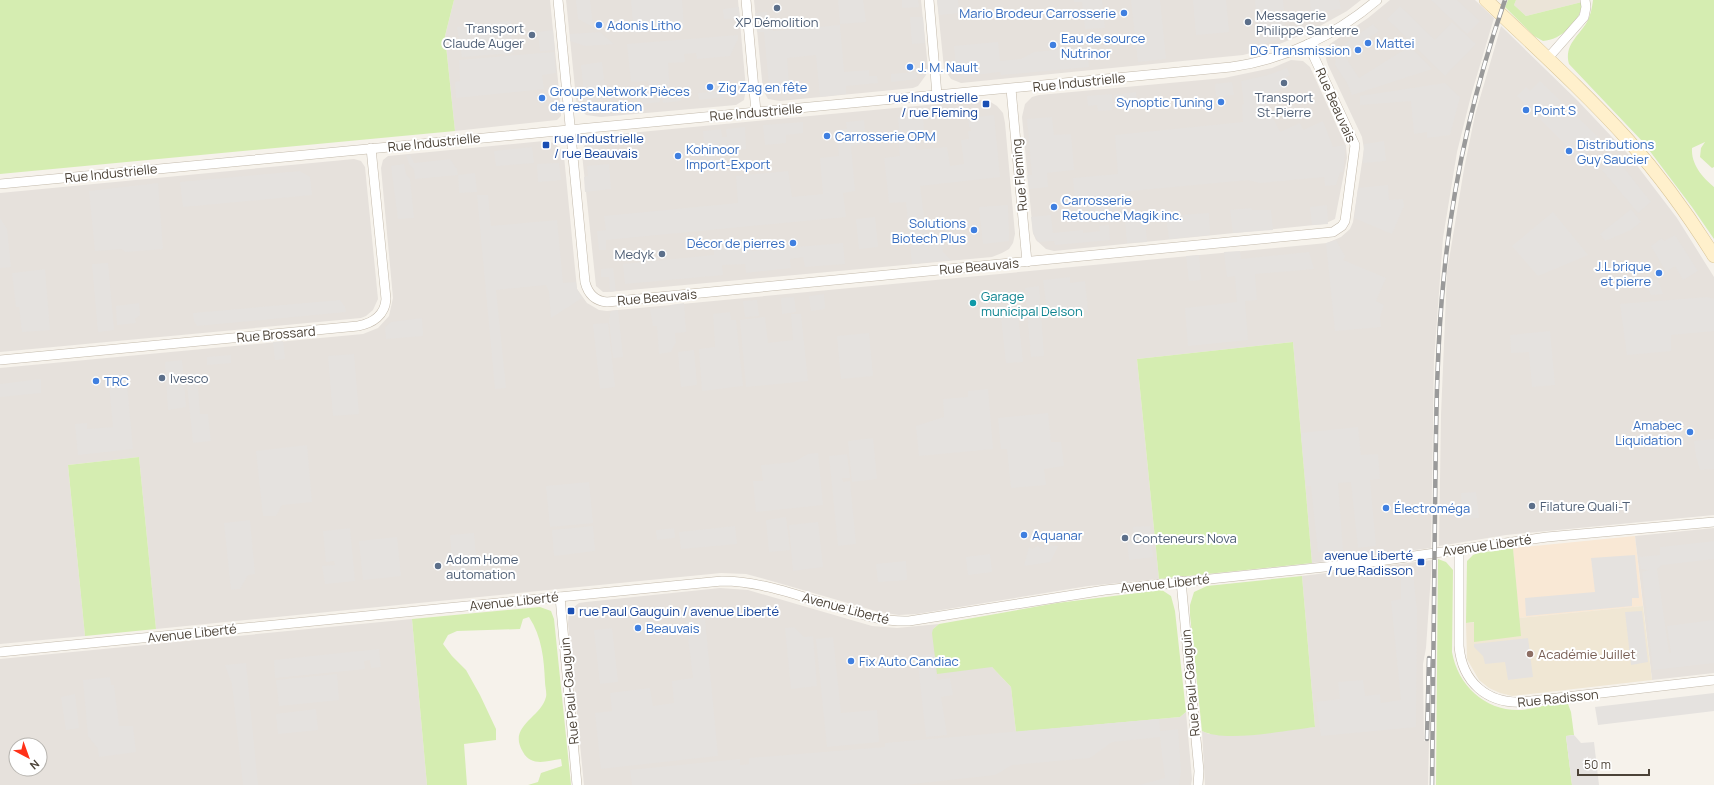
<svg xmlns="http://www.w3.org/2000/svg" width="1714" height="785" viewBox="0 0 1714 785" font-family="Manrope,sans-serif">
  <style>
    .residential { fill: #ebe4d8 }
    .commercial { fill: #f9e8d5 }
    .industrial { fill: #e6e1dc; fill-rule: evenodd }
    .education { fill: #f0e7d4 }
    .green { fill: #d5edb1 }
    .parking { fill: #e5e2df }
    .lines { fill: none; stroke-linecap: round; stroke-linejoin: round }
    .street-casing { stroke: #c3baac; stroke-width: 10 }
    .secondary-casing { stroke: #d9c598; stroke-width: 14 }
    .street { stroke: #fff; stroke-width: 9 }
    .secondary { stroke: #fff0cc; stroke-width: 13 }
    .rail-casing { stroke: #9a9a9a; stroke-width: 4.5 }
    .rail { stroke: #fff; stroke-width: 3; stroke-dasharray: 9; stroke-linecap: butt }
    .service-dot { fill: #5c6f8a; stroke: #fff; stroke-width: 1.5 }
    .shop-dot { fill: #3f7fe0; stroke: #fff; stroke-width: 1.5 }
    .transit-dot { fill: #1a4fb4; stroke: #fff; stroke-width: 1.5 }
    .culture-dot { fill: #0f9aa8; stroke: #fff; stroke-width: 1.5 }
    .education-dot { fill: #8d6e63; stroke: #fff; stroke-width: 1.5 }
    .labels { text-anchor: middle; stroke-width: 4; stroke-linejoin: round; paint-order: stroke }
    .shop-label { font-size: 13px; fill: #366cbe; stroke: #fff; text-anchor: start }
    .service-label { font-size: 13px; fill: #4e5e75; stroke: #fff; text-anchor: start }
    .street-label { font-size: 13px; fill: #4c4338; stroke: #fff }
    .transit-label { font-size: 13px; fill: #164399; stroke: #fff; text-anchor: end }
    .culture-label { font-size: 13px; fill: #0d838f; stroke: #fff; text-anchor: start }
    .education-label { font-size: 13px; fill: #785e54; stroke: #fff; text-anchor: start }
  </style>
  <rect width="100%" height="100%" fill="#f6f2eb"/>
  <path class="residential" d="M1516,0H1581L1582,2L1526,16L1514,5Z"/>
  <path class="commercial" d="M1635,536L1643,606L1519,618L1513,548Z"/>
  <g class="industrial">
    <path d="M454,0H550L561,111V116L557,120L455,131L445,36Z"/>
    <path d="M566,0H738L746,89L744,100L736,105L601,117L586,115L577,105L576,98Z"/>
    <path d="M754,0H921L928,68L926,75L918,86L913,88L780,101L768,99L763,90Z"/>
    <path d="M937,0H1361L1347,11L1311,31L1270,48L1243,55L961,83L951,79L944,68Z"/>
    <path d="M1390,0H1475L1494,18L1472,92L1457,152L1443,238L1434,360L1431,548L1312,563L1293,342L1137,359L1159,579L1088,586L917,614L899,615L879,612L761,578L746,574L721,573L156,629L139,457L68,465L85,636L0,644V368L363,334L378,328L389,316L393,298L381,168L383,160L388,156L544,141L554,143L562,150L564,156L577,289L587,303L599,310L607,311L1327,243L1341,237L1350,229L1353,222L1364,149L1362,137L1328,65L1326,59L1327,50L1330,44L1368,18Z"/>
    <path d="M1501,26L1578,101L1629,155L1677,218L1714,277V515L1506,535L1439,546L1441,415L1447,272L1464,169L1475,115Z"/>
    <path d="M1291,60L1303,61L1310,67L1346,146L1347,158L1335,219L1324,224L1054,251L1046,249L1036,240L1033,233L1022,117L1025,104L1032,97L1039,95L1224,78L1272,68Z"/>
    <path d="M980,100L989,101L997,106L1003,113L1005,123L1015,234L1013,243L1009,249L1002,253L992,257L608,292H603L596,286L582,154L584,146L591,139L598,136Z"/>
    <path d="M354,159L361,161L365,167L378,299L373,310L366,316L361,318L0,352V193Z"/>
    <path d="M1714,528V673L1652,680L1635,536Z"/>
    <path d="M1432,560L1426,648L1423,664L1424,741H1429L1428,785H1205L1202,731L1209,734L1315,727L1302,576Z"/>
    <path d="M720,588L748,590L872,626L897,628L939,624L933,629L992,667L1011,687L1016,732L1180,717L1186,712L1192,779L1191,785H584L568,623L569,611L579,603L586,602Z"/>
    <path d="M412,619L427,785H0V659ZM16,745H40V769H16Z"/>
  </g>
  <path class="education" d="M1643,606L1652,680L1512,696L1500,693L1489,688L1479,680L1467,659L1466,623Z"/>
  <g class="green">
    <path d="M0,0H454L445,36L455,131L0,174Z"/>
    <path d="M1508,0H1516L1514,5L1526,16L1582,2C1582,21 1561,40 1543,41L1534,36L1505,7Z"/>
    <path d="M1593,0H1714V167L1712,168L1700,157L1701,148L1705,142L1692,148C1691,164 1702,177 1714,187V239L1692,207L1643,142L1569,64C1564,45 1578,37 1587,22C1591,15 1592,7 1593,0Z"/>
    <path d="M1293,342L1312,563L1159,579L1137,359Z"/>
    <path d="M139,457L156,629L85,636L68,465Z"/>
    <path d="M1513,548L1521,636L1474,642V622L1466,623L1467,561L1473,555L1478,553Z"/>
    <path d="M1438,559L1446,562L1453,570L1452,652C1458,686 1486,712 1522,710C1535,709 1557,701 1568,704L1571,712L1574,735L1566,736L1572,785H1436Z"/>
    <path d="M1302,576L1315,727C1288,730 1225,743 1202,731L1190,615V605L1194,592L1207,586Z"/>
    <path d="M1162,590L1171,596L1175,611L1186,712L1180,717L1016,732L1011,687L992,667L937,674L932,633L933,629L939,624L1057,603Z"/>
    <path d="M540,607L551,611L554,619L571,785H528L538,782L541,773L562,766L561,759C547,761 531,767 523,752C507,726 541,718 546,697C547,693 545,686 545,682C544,659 542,637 529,617L523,619L520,629L457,631L448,635L443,644L452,656L466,670L480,695L496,729V740L464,744L467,785H427L412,619Z"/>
  </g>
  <g class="parking">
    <path d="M576,0H590L593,27L578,19Z"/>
    <path d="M631,0H682L684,27L634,33Z"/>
    <path d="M838,0H863L866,22L840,24Z"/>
    <path d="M902,0H918L919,7L902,8Z"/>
    <path d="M937,0H958L959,13L939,15Z"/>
    <path d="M1074,0H1102L1105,28L1085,29L1082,2H1074Z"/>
    <path d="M1131,0H1160L1166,59L1138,62Z"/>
    <path d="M1193,0H1226L1229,32L1196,35Z"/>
    <path d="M1255,0H1283L1286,36L1259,46Z"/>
    <path d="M1310,0H1339L1341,9L1311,13Z"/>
    <path d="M1431,0H1457L1480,21L1467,34Z"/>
    <path d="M1400,6L1435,40L1452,22L1476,44L1445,76L1387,19Z"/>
    <path d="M739,7L740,18L724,19L723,9Z"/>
    <path d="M767,12L768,21H772L773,31L840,25L844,72L869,70V76H877L878,83L846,86V94L820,97L816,55L787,58L789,84L769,85L764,32H757L755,13Z"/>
    <path d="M910,17H923L925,43L912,44Z"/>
    <path d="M511,21L514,53L462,57L457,27Z"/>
    <path d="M1373,24L1379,31L1344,55L1359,78L1410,46L1432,69L1352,95L1347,83L1335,65L1336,58L1332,53Z"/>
    <path d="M553,30L555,50L540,51L538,32Z"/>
    <path d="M600,32L614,44L585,46L570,41V34Z"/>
    <path d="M738,35V39L730,56L697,59L696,53L684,54L685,62L668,63L670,93L650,95L648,81L631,82L627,44Z"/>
    <path d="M998,42L1000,61L1021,59L1034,52L1087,47L1089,67L1001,75L1000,72L964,76L956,66L954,46Z"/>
    <path d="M554,52L556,73L542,75L544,89L456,98L455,82L460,81L459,60Z"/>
    <path d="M602,62L606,97L585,103L581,65Z"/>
    <path d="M1287,68L1290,75L1280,80L1283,88L1264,97V99L1280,132L1300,123L1303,130L1323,121L1333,147L1346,145L1343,172H1340L1336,185L1325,186L1324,177L1260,183L1248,180L1120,192L1122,211L1081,215L1080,200H1075L1073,178L1118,174L1115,135L1243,122L1242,105L1244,104L1241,81L1268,75Z"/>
    <path d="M916,72L917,79L891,82V74Z"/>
    <path d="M1540,81L1600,139L1581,160L1517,96L1526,87L1530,91Z"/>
    <path d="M1232,82L1234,95L1216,97L1215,84Z"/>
    <path d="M1445,83L1460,97L1450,135L1427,138V132L1414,134L1411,101L1360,105V96Z"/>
    <path d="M723,91L724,97L699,100L698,93Z"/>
    <path d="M1136,92L1137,105L1115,108L1114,95Z"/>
    <path d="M1112,94L1113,110L1098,111L1097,105L1088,106L1087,96Z"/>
    <path d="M680,95L681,101L663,103L662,97Z"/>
    <path d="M659,96L660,102L643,104L642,98Z"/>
    <path d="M923,114L924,131L923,138H915L916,150L947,147L950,166L964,164L961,140L969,139L968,131H971V127H969L968,118L994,115L1000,177L920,186L926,232L931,236L941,235L943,252L951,260L912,264L906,202L889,203L884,158L900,156L897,131L899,128L898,117Z"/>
    <path d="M1052,117L1054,135L1071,134L1074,170L1047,173L1048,187L1029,189L1027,175H1032L1027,119Z"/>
    <path d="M864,120L866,144L851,146L855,191L843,193L846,217L606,240V250H599L597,231L606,230L604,216L738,203L736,176L788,171L792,197L823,194L820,158L839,156L837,130L847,129L846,122Z"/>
    <path d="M803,122V133L786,135V143L765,145L763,125Z"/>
    <path d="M745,127L746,149L705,153L703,131L721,129L722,137H727L726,129Z"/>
    <path d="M1384,141L1386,161L1363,163L1364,144Z"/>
    <path d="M532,147L534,163L496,166L494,151Z"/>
    <path d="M406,155H410L414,163L450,159L457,169L458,175L475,173L477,192L459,193L458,175L415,179L414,170L409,164Z"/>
    <path d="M1616,158L1651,202L1638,213L1602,170Z"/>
    <path d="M559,163L561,180L538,182L537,164Z"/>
    <path d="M404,164L406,174L410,179L414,218L398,219L391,166Z"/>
    <path d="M609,164L611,189L585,192L584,177L588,176L587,166Z"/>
    <path d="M300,171L310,177L312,195L183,207L180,182Z"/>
    <path d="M158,183L163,249L125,252L122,249L95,251L89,191Z"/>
    <path d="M1388,185L1389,200L1403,199L1404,206L1392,234L1354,218L1358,188Z"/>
    <path d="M477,195H488L491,226L557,220L563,283L576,282L577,289L582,298L551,318L549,292L546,285L496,290L506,388L495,389Z"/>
    <path d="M1008,205L1009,241L983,244L979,207Z"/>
    <path d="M1327,205L1328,224L1312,225L1310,207Z"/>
    <path d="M1251,208L1252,210H1271L1273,230L1233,233L1230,210Z"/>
    <path d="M1631,209L1641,222L1631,230L1605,241L1600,234Z"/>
    <path d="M1553,212L1588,255L1538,276L1512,246Z"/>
    <path d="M1209,213L1210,235L1169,239L1166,216Z"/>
    <path d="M1051,215L1053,233L1083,230V233L1100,231L1099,226L1109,225L1110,240L1055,245L1054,241L1038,242L1033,233L1031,217Z"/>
    <path d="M875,217L878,247L859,249L856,219Z"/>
    <path d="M0,218L7,229L11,267L0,268Z"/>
    <path d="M1145,218L1147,242L1127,243L1125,220Z"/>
    <path d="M1675,235L1698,271L1683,280L1675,266L1666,272L1651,246L1662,238L1664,241Z"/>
    <path d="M1336,240L1345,256L1343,260L1386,278L1376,301L1384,305L1380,317L1381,327L1335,331L1326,243Z"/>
    <path d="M843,243L845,264L805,267L803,257L790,259L791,268L746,273L745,264L722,265L723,275L625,284L623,264L714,255V247H720L751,244L752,251Z"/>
    <path d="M1240,251L1241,259L1309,252L1314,269L1255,274L1257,300L1245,301L1248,340L1188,346L1185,308L1237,302L1235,276L1227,277L1224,252Z"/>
    <path d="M1199,255L1201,280L1189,281L1186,256Z"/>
    <path d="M108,263L114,330L98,332L92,264Z"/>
    <path d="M613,268L616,291L610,292L609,277H601V269Z"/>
    <path d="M45,269L50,330L22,332L19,307H16L12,273Z"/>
    <path d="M1070,277V283L1085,281L1088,310L1073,312V310L1047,313L1043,280Z"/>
    <path d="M1657,278L1663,294L1651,295L1646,282Z"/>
    <path d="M1039,286L1044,356L1031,357L1025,288Z"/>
    <path d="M824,294L825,309L811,311L809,296Z"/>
    <path d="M794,297L796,312L782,314L781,298Z"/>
    <path d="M1707,297L1714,299V331L1671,335V351L1627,355L1620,304Z"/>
    <path d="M340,300L345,307L346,312L197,326L194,321L193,313Z"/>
    <path d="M757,300L759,316L745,317L743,301Z"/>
    <path d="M139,303L140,315L135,319L136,323L117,325L116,306Z"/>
    <path d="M684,303L686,332L675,333L676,342L671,352L659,354L657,326H653L650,309L671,307V305Z"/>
    <path d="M618,310L623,357L613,358L609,320L611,311Z"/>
    <path d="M730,312L731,320H736L743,386L702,391L699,349L715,347L713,314Z"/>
    <path d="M791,314H801L808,381L746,387L740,320L765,317L768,343L793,340Z"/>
    <path d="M1018,315L1023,362L1006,363L1001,317Z"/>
    <path d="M422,318L423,336L386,339L385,327L391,322Z"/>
    <path d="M608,323L615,387L600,389L593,324Z"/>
    <path d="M1550,331L1555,385L1532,387L1529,352L1511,353L1510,335Z"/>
    <path d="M869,333L873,376L841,379L837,336Z"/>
    <path d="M283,341L285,359L275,360L273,342Z"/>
    <path d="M694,350L697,385L681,387L678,352Z"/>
    <path d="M354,354L359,414L333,416L328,356Z"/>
    <path d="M231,355V363L207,365V357Z"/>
    <path d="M182,360L186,407L168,410L165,362Z"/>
    <path d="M126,373L133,449L78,455L75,424L87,423V429L113,427L108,375Z"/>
    <path d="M197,373L200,414H208L211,441L193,443L186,374Z"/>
    <path d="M41,379V393L0,397V384Z"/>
    <path d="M988,389L993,449L919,456L916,426L944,417L943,399L968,397V391Z"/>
    <path d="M1048,413L1051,442H1061L1064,466L1044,469L1046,485L1011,488L1007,449H1001L998,418Z"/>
    <path d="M1358,427L1361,455L1378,454L1380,479L1370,480L1376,546L1358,548L1351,482L1338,483L1343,550L1318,552L1311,486H1306L1301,433Z"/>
    <path d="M873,438L877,479L852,482L848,441Z"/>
    <path d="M1714,439V469L1700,470L1696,456L1694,441Z"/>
    <path d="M307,445L312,502L282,505L276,516H263L256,451Z"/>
    <path d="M818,453L823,505L756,512L753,481H763L761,465L794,462L808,454Z"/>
    <path d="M847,454L850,478H842L843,482L850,481L856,544L838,546L829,456Z"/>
    <path d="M589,482L593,523L550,527L546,486Z"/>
    <path d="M1476,492L1479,518L1463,519L1461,493Z"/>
    <path d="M786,517L790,550L769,552L766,520Z"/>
    <path d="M250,520L255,574L248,575L240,589L231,590L224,523Z"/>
    <path d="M818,522L823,567L793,571L789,525Z"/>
    <path d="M593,526L595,551L554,556L552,530Z"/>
    <path d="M735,526L737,544L681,549L679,532Z"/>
    <path d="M1150,526L1153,557L1129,560L1127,542L1134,541L1133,527Z"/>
    <path d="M350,528L355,581L325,584L322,566L335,565L334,561L326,562L323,531Z"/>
    <path d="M674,528L675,538L657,540L656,530Z"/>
    <path d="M474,533L477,568L453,571L450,535Z"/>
    <path d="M397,537L401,576L363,580L359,541Z"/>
    <path d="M1714,541V559L1662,565L1657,569L1669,653H1671L1667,626L1714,620V663L1653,670L1642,572L1649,570L1641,569L1639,557L1660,555V547Z"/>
    <path d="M1046,545L1058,546L1050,562L1024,566L1029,547L1032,549L1038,546L1043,550Z"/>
    <path d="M990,554L992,572L968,575L966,557Z"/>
    <path d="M1635,555L1639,598H1632V606L1526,616L1525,598L1595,592L1591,558Z"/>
    <path d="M906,561L907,580L878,582L876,564Z"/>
    <path d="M1413,573L1417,610L1416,727L1321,736L1316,702L1340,699L1338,682L1363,680L1365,696L1380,694L1381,703L1401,700L1391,601L1401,599V574Z"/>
    <path d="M1642,611L1648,662L1631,665L1625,612Z"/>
    <path d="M705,619L718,756L601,769L595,713L612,711L610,693L650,688L653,706L674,703L672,681L693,678L686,621Z"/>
    <path d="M794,627L804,637L813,636L817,686L791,689L785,628Z"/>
    <path d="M612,628L618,682L600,684L594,630Z"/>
    <path d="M833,637L841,713L877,710L879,742L827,747L816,639Z"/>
    <path d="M1528,638L1533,677L1508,680L1505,662L1485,664L1483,656L1474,647V644Z"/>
    <path d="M379,649L381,667L371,668L370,660L364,661L365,669L275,678L274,660Z"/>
    <path d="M934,654L937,680L950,678L953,695L941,697L947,735L926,737L917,656Z"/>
    <path d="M246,663L258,785H243L232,684L225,665Z"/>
    <path d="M337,674L339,700L279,706L276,680Z"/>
    <path d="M110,677L111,685H114L119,726H133L136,752L99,757L98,749L88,736L83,680Z"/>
    <path d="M1714,693V711L1598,725L1595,707Z"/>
    <path d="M75,694L79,728L66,730L61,697Z"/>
    <path d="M316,709L318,730L278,734L276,714Z"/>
    <path d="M1159,719L1160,731L1178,729L1181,771L1179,785H1139L1165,778L1160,737L1112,742L1090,758L1012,765L995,775L904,785H632L630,770L740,759V765L749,764V758L885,747V743Z"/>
    <path d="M1574,735L1581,743L1594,742L1599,785H1572L1566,736Z"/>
  </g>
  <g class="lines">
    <g class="street-casing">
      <g id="street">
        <path d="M558,0L585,282C588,294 595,301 607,302L1333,232L1342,226L1345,221L1355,145L1308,44"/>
        <path d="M746,0L756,112"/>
        <path d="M929,0L937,95"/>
        <path d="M1548,58L1584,17L1586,7L1585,0"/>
        <path d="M1011,89L1027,262"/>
        <path d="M0,184L1231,67C1284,60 1336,35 1377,0"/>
        <path d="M0,360L358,326C373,323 385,315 386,299L371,148"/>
        <path d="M1459,550V646C1462,682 1487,704 1523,702L1714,680"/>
        <path d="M1181,581L1199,771L1198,785"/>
        <path d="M560,597L577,785"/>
        <path d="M0,652L722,581C762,581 802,597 840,608C863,615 885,622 909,621L1105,590L1372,562L1547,537L1714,522"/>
      </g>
    </g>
    <g class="secondary-casing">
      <path id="secondary" d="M1486,0C1534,46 1584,91 1629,141C1661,177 1689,216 1714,256"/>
    </g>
    <use href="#street" class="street"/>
    <use href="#secondary" class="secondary"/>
    <g class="rail-casing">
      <g id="rail">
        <path d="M1427,739L1429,658"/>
        <path d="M1432,785C1433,693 1434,602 1435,510C1436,432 1436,353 1444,275C1453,181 1474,89 1505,0"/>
      </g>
    </g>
    <use href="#rail" class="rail"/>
  </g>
  <g class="service-dot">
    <circle cx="777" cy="8" r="4"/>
    <circle cx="1248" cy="22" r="4"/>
    <circle cx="532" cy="35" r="4"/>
    <circle cx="1284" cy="83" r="4"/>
    <circle cx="662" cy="254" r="4"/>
    <circle cx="162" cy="378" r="4"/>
    <circle cx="1532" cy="506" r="4"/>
    <circle cx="1125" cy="538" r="4"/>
    <circle cx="438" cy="566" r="4"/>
  </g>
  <g class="shop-dot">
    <circle cx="1124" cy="13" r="4"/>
    <circle cx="599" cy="25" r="4"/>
    <circle cx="1368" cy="43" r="4"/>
    <circle cx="1053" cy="45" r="4"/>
    <circle cx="1358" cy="50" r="4"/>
    <circle cx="910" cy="67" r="4"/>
    <circle cx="710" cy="87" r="4"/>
    <circle cx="542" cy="98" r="4"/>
    <circle cx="1221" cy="102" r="4"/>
    <circle cx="1526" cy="110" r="4"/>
    <circle cx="827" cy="136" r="4"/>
    <circle cx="1569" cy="151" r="4"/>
    <circle cx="678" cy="156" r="4"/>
    <circle cx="1054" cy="207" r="4"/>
    <circle cx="974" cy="230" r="4"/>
    <circle cx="793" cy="243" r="4"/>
    <circle cx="1659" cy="273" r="4"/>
    <circle cx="96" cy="381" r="4"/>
    <circle cx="1690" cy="432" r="4"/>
    <circle cx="1386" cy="508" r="4"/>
    <circle cx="1024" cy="535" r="4"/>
    <circle cx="638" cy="628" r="4"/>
    <circle cx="851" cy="661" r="4"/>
  </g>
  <g class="transit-dot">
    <rect x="982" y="100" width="8" height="8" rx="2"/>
    <rect x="542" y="141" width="8" height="8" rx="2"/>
    <rect x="1417" y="558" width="8" height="8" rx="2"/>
    <rect x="567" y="607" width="8" height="8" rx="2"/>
  </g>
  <circle class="culture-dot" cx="973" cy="303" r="4"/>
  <circle class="education-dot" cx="1530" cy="654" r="4"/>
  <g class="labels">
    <g class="shop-label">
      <text x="1116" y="18" text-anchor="end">Mario Brodeur Carrosserie</text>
      <text x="607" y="30">Adonis Litho</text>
      <text x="1061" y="43">Eau de source<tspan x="1061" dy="15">Nutrinor</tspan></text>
      <text x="1376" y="48">Mattei</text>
      <text x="1350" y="55" text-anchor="end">DG Transmission</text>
      <text x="918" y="72">J. M. Nault</text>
      <text x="718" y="92">Zig Zag en fête</text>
      <text x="550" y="96">Groupe Network Pièces<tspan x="550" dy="15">de restauration</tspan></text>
      <text x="1213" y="107" text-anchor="end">Synoptic Tuning</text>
      <text x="1534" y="115">Point S</text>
      <text x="835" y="141">Carrosserie OPM</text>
      <text x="1577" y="149">Distributions<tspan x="1577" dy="15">Guy Saucier</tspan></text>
      <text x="686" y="154">Kohinoor<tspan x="686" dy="15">Import-Export</tspan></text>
      <text x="1062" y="205">Carrosserie<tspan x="1062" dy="15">Retouche Magik inc.</tspan></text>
      <text x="966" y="228" text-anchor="end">Solutions<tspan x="966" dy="15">Biotech Plus</tspan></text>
      <text x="785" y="248" text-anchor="end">Décor de pierres</text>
      <text x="1651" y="271" text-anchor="end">J.L brique<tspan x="1651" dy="15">et pierre</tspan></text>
      <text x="104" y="386">TRC</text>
      <text x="1682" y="430" text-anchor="end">Amabec<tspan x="1682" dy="15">Liquidation</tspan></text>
      <text x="1394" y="513">Électroméga</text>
      <text x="1032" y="540">Aquanar</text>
      <text x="646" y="633">Beauvais</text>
      <text x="859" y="666">Fix Auto Candiac</text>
    </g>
    <g class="service-label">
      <text x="1256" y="20">Messagerie<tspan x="1256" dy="15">Philippe Santerre</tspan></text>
      <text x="777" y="27" text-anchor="middle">XP Démolition</text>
      <text x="524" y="33" text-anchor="end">Transport<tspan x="524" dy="15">Claude Auger</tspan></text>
      <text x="1284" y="102" text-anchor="middle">Transport<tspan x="1284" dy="15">St-Pierre</tspan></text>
      <text x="654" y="259" text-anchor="end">Medyk</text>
      <text x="170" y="383">Ivesco</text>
      <text x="1540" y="511">Filature Quali-T</text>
      <text x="1133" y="543">Conteneurs Nova</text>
      <text x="446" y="564">Adom Home<tspan x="446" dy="15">automation</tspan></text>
    </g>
    <g class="street-label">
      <text transform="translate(1079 82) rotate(-6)" y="5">Rue Industrielle</text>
      <text transform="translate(1336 105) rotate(66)" y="5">Rue Beauvais</text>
      <text transform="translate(756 112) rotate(-5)" y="5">Rue Industrielle</text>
      <text transform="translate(434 142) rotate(-6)" y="5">Rue Industrielle</text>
      <text transform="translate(111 173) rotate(-6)" y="5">Rue Industrielle</text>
      <text transform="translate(1019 175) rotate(-95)" y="5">Rue Fleming</text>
      <text transform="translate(979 266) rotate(-5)" y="5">Rue Beauvais</text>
      <text transform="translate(657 297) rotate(-5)" y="5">Rue Beauvais</text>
      <text transform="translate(276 334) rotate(-5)" y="5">Rue Brossard</text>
      <text transform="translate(1487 545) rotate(-8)" y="5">Avenue Liberté</text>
      <text transform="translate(1165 583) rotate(-6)" y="5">Avenue Liberté</text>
      <text transform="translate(514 601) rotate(-6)" y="5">Avenue Liberté</text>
      <text transform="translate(846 608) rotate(15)" y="5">Avenue Liberté</text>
      <text transform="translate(192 633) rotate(-6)" y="5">Avenue Liberté</text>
      <text transform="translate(1190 683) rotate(-95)" y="5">Rue Paul-Gauguin</text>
      <text transform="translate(569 691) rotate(-95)" y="5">Rue Paul-Gauguin</text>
      <text transform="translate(1558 698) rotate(-6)" y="5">Rue Radisson</text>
    </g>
    <g class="transit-label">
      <text x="978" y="102">rue Industrielle<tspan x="978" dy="15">/ rue Fleming</tspan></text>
      <text x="554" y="143" text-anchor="start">rue Industrielle<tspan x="554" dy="15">/ rue Beauvais</tspan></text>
      <text x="1413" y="560">avenue Liberté<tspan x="1413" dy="15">/ rue Radisson</tspan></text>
      <text x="579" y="616" text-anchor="start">rue Paul Gauguin / avenue Liberté</text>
    </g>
    <g class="culture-label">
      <text x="981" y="301">Garage<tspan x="981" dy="15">municipal Delson</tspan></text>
    </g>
    <g class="education-label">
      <text x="1538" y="659">Académie Juillet</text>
    </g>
  </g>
  <g transform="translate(28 757) rotate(139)"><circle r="19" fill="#ffffff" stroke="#b7b4af"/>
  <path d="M0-3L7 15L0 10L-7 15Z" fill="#ff3119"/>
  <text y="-6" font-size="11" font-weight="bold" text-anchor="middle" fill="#4c4338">N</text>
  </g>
  <path d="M1578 769v6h71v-6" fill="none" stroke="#4c4338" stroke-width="2"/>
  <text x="1584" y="769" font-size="12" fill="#4c4338" stroke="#ffffff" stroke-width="3" paint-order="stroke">50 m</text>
</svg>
